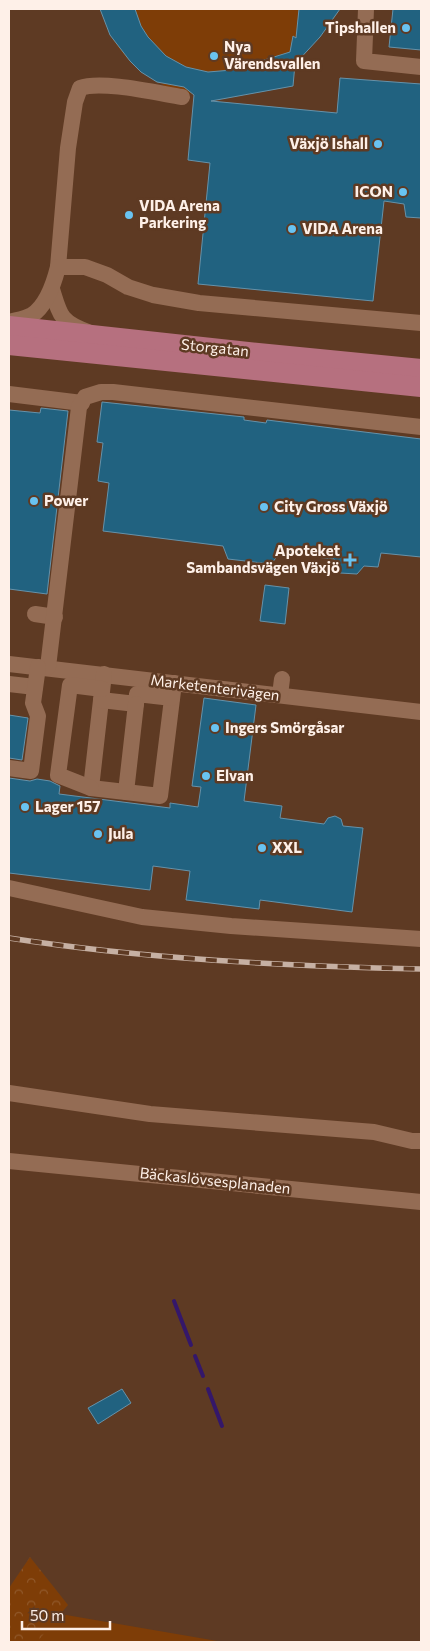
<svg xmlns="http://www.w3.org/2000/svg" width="430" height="1651" viewBox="0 0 430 1651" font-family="Commissioner,sans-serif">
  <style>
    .green { fill: #7e3d07 }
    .park { fill: url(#park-crowns) }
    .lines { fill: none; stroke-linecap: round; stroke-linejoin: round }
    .stream { stroke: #34176a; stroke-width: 4 }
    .building { fill: #216280; stroke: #6592aa }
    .minor { stroke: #946c54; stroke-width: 16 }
    .major { stroke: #b6707f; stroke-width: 20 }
    .rail-casing { stroke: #c6b0a3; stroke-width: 5.5 }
    .rail { stroke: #5e3a23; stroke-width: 4; stroke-dasharray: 11; stroke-linecap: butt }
    .poi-dot { fill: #69c3f1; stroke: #5e3a23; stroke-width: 2 }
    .labels { text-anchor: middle; stroke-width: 5; stroke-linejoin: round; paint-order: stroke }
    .poi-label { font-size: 15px; font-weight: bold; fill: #fef0e8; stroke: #5e3a23; text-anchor: start }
    .street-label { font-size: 15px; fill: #fef0e8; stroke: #5e3a23 }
  </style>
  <defs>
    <pattern id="park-crowns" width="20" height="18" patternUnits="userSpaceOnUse" patternTransform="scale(1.25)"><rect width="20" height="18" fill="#7e3d07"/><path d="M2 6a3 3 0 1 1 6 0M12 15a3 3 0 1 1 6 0" fill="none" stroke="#91592b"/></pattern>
  </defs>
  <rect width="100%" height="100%" fill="#5e3a23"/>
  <g class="green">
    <path d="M100,9H340L330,25L295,64L293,86C264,89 180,105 160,82L159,83C139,73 121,54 110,35C106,27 104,17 100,9Z"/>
    <path d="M43,1611L223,1642H21Z"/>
  </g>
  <path class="park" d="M30,1557L68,1605L37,1642H9V1588Z"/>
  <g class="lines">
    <g class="stream">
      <path d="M174,1301L191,1345"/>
      <path d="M195,1356L203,1376"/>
      <path d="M208,1389L222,1426"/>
    </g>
  </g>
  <g class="building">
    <path d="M100,9H135L141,26L148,37L166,56L186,67L208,72L232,70L290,52L293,36L296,38L299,9H340L320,37L295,64L293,86L211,101L337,113L340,78L421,84V218L406,217L404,204L384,201L373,301L198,284L210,163L188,160L194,95L184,87L157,82L141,72L130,61L110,35Z"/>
    <path d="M393,9H421V50L389,47Z"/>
    <path d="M102,402L244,417V420L266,423L267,420L421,439V557L381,553L378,567L364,566L357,574L340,573L334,559L280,553L271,564L228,559L223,546L103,531L109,483L98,481L103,443L97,442Z"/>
    <path d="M41,408L68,411L47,594L9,589V410L40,413Z"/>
    <path d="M265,585L289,588L285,624L260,621Z"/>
    <path d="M204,698L256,705L244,801L282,806L280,818L324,824L328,818L335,816L341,819L343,826L363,828L352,912L260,900L259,909L186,900L190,871L153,866L150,890L9,873V778L30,781L37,779L50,781L60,786L59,794L170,808V803L198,807L201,787L192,786Z"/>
    <path d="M9,715L28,718L22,760L9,758Z"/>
    <path d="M122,1389L131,1403L98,1424L88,1408Z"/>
  </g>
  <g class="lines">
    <g class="minor">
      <path d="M366,9L364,61L421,67"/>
      <path d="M58,267L68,148L75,102L80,88C101,80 157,93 182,97"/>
      <path d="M52,289C60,315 60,322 88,332"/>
      <path d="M9,322C16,320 25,319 32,315C47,305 54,283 58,267H85L107,275L128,287L153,295L199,303L421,323"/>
      <path d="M9,394L82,403"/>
      <path d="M35,614L55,617"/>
      <path d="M9,664L421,712"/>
      <path d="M48,667L79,407L85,397L101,392H113L421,427"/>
      <path d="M104,674L91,788L160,796L174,683"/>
      <path d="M9,684L35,687"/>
      <path d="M280,695L282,679"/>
      <path d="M101,700L136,704L137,694L172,698"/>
      <path d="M9,768L31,771L38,716L33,703L38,667"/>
      <path d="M91,788L58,775L70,685L102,689"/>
      <path d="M126,792L136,704"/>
      <path d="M9,888L142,917L231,926L421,939"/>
      <path d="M9,1093L150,1114L374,1132L412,1141H421"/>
      <path d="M9,1161L421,1202"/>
    </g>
    <g class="major">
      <path d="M9,326L248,352L421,369"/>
      <path d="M9,345L421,387"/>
    </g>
    <g class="rail-casing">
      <path id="rail" d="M9,938C145,959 284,966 421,969"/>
    </g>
    <use href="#rail" class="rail"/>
  </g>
  <g class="poi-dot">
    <circle cx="406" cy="28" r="5"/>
    <circle cx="214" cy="56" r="5"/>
    <circle cx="378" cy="144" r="5"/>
    <circle cx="403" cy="192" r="5"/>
    <circle cx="129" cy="215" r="5"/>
    <circle cx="292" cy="229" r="5"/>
    <circle cx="34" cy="501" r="5"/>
    <circle cx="264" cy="507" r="5"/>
    <path d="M347.5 552.5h5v5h5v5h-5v5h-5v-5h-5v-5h5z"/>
    <circle cx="215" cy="728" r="5"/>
    <circle cx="206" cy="776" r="5"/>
    <circle cx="25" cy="807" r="5"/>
    <circle cx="98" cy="834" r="5"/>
    <circle cx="262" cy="848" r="5"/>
  </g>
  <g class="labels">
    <g class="poi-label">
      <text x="396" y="33" text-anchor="end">Tipshallen</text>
      <text x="224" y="52">Nya<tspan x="224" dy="17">Värendsvallen</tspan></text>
      <text x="368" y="149" text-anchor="end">Växjö Ishall</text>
      <text x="393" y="197" text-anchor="end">ICON</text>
      <text x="139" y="211">VIDA Arena<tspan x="139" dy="17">Parkering</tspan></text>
      <text x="302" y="234">VIDA Arena</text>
      <text x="44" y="506">Power</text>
      <text x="274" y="512">City Gross Växjö</text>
      <text x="340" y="556" text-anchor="end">Apoteket<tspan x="340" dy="17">Sambandsvägen Växjö</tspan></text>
      <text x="225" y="733">Ingers Smörgåsar</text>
      <text x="216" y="781">Elvan</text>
      <text x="35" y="812">Lager 157</text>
      <text x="108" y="839">Jula</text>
      <text x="272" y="853">XXL</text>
    </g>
    <g class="street-label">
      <text transform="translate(215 348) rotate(6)" y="5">Storgatan</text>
      <text transform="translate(215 688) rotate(7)" y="5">Marketenterivägen</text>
      <text transform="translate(215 1181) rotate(6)" y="5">Bäckaslövsesplanaden</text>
    </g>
  </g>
  <rect width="430" height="1651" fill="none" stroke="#fef0e8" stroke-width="20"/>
  <path d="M22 1621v8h88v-8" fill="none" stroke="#fef0e8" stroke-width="2.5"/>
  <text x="30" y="1621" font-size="15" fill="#fef0e8" stroke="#5e3a23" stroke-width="4" paint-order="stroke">50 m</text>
</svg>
